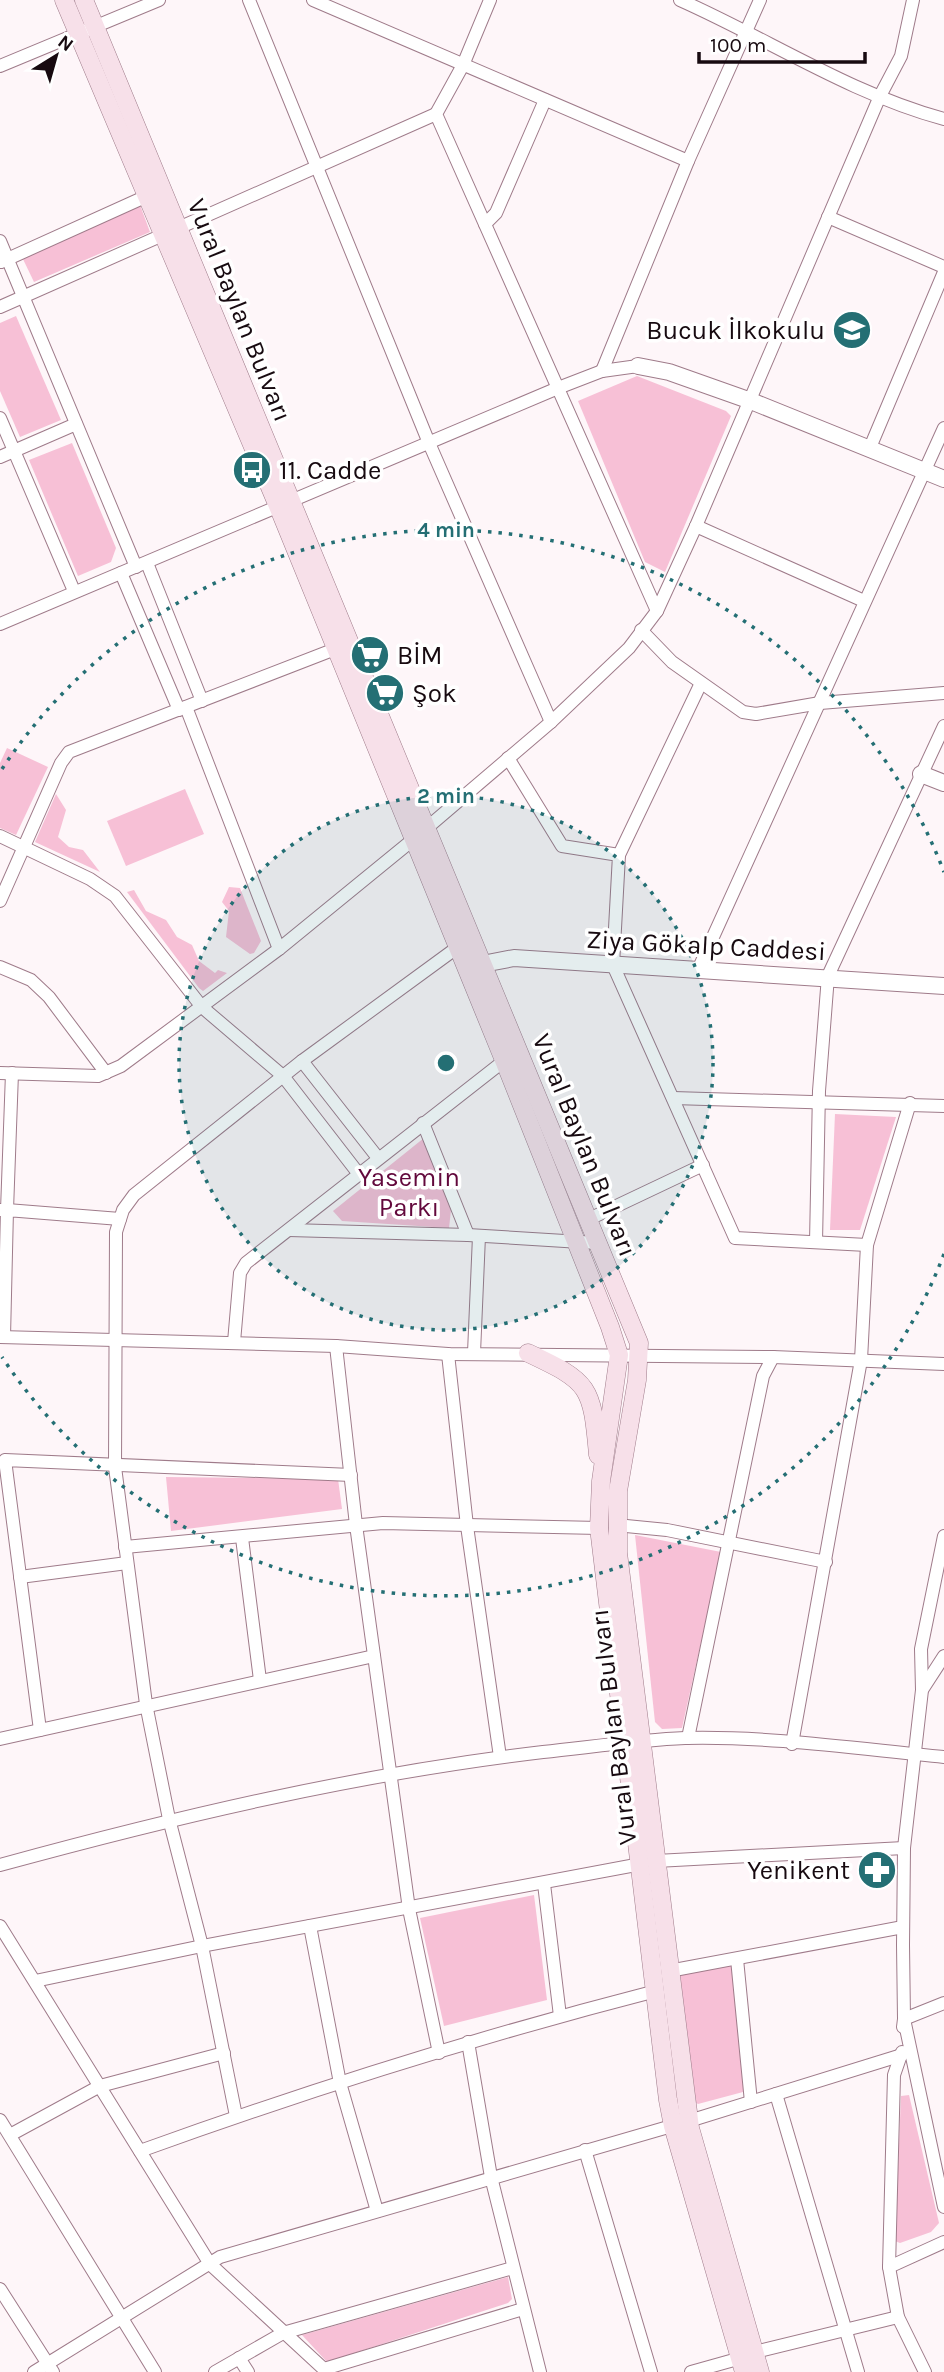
<svg xmlns="http://www.w3.org/2000/svg" width="944" height="2372" viewBox="0 0 944 2372" font-family="Karla,sans-serif">
  <style>
    .green { fill: #f7c0d6 }
    .lines { fill: none; stroke-linecap: round; stroke-linejoin: round }
    .minor-casing { stroke: #9f7b8a; stroke-width: 14 }
    .tertiary-casing { stroke: #9f7b8a; stroke-width: 18 }
    .secondary-casing { stroke: #9f7b8a; stroke-width: 19 }
    .minor { stroke: #fff; stroke-width: 12 }
    .tertiary { stroke: #fff; stroke-width: 16 }
    .secondary { stroke: #f7e0e9; stroke-width: 18 }
    .ring { fill: none; stroke: #246f74; stroke-width: 3.5; stroke-dasharray: 3.5 7 }
    .labels { text-anchor: middle; stroke-width: 7; stroke-linejoin: round; paint-order: stroke }
    .street-label { font-size: 26px; fill: #170a10; stroke: #fff }
    .poi-label { font-size: 26px; fill: #170a10; stroke: #fff; text-anchor: start }
    .park-label { font-size: 26px; fill: #62083c; stroke: #fff }
    .centre { fill: #246f74; stroke: #fff; stroke-width: 3.5 }
    .ring-label { font-size: 21px; text-anchor: middle; font-weight: bold; fill: #246f74; stroke: #fff; stroke-width: 7; stroke-linejoin: round; paint-order: stroke }
  </style>
  <rect width="100%" height="100%" fill="#fef6f9"/>
  <g class="green">
    <path d="M140,205L150,232L34,282L22,257Z"/>
    <path d="M16,316L61,420L20,437L0,391V323Z"/>
    <path d="M637,376L726,411L731,416L665,572L645,562L578,401Z"/>
    <path d="M72,443L116,548L111,562L78,576L29,460Z"/>
    <path d="M7,748L48,767L16,835L0,828V763Z"/>
    <path d="M185,789L204,834L126,866L107,821Z"/>
    <path d="M56,794L66,810L58,837L69,847L83,850L100,872L35,842Z"/>
    <path d="M229,887L240,888L261,941L254,953L250,954L226,937L229,911L222,902Z"/>
    <path d="M134,890L146,911L166,920L177,937L192,945L199,961L215,973L218,970L227,973L203,991L199,988L127,892Z"/>
    <path d="M835,1114L896,1117L860,1230H830Z"/>
    <path d="M424,1138L451,1210L449,1228L342,1221L333,1211Z"/>
    <path d="M166,1477L338,1479L342,1509L171,1531Z"/>
    <path d="M635,1535L721,1552L682,1728L662,1729L655,1722Z"/>
    <path d="M534,1895L547,2000L444,2026L420,1918Z"/>
    <path d="M731,1965L746,2088L743,2092L698,2104L695,2102L678,1974Z"/>
    <path d="M909,2095L939,2223L931,2232L900,2243L895,2241L901,2096Z"/>
    <path d="M508,2277L512,2299L508,2303L327,2362L302,2335Z"/>
  </g>
  <g class="lines">
    <g class="minor-casing">
      <g id="minor">
        <path d="M249,0L429,443L551,722"/>
        <path d="M313,0L688,161"/>
        <path d="M490,0L463,65L436,114L657,611"/>
        <path d="M680,0C768,39 851,94 944,119"/>
        <path d="M0,66L159,0"/>
        <path d="M828,217L944,267"/>
        <path d="M485,224L496,213L545,100"/>
        <path d="M0,241L136,567"/>
        <path d="M1,262L147,196"/>
        <path d="M0,307L436,114"/>
        <path d="M602,371L688,161L760,0"/>
        <path d="M0,418L74,591"/>
        <path d="M869,450L944,272"/>
        <path d="M0,457L76,424"/>
        <path d="M696,526L864,601"/>
        <path d="M147,563L202,701"/>
        <path d="M121,573L179,710"/>
        <path d="M0,624L558,388L602,371L638,366"/>
        <path d="M641,630L672,662L743,712L756,714L820,703L944,693"/>
        <path d="M186,707L279,949"/>
        <path d="M508,758L562,846L619,855L613,965L735,1238L867,1245"/>
        <path d="M0,836L90,879L115,896L202,1007L283,1076L358,1173"/>
        <path d="M619,855L701,683"/>
        <path d="M0,901L61,763L69,752L343,646"/>
        <path d="M0,967L31,980L49,997L106,1073"/>
        <path d="M698,970L944,428"/>
        <path d="M302,1061L378,1158"/>
        <path d="M0,1073L98,1076L121,1066L279,949L415,838L551,722L629,648L657,611L696,526L880,96L901,56L913,0"/>
        <path d="M673,1098L944,1106"/>
        <path d="M423,1123L468,1235"/>
        <path d="M0,1210H7L12,1073"/>
        <path d="M587,1220L703,1165"/>
        <path d="M289,1230L468,1235L597,1243"/>
        <path d="M816,1242L819,1091L828,976L944,726"/>
        <path d="M0,1337L336,1346L448,1354L773,1357L944,1364"/>
        <path d="M4,1337L7,1210L120,1219"/>
        <path d="M234,1342L240,1273L246,1263L509,1057"/>
        <path d="M336,1346L356,1525L409,1909L439,2053"/>
        <path d="M474,1353L479,1236"/>
        <path d="M448,1354L467,1526L500,1757"/>
        <path d="M616,1525L667,1530L826,1562"/>
        <path d="M242,1538L260,1680"/>
        <path d="M125,1547L383,1523L599,1528"/>
        <path d="M20,1577L127,1563"/>
        <path d="M944,1656L922,1690L904,1848L903,1945L904,2019L944,2207"/>
        <path d="M922,1690L921,1649L944,1536"/>
        <path d="M40,1730L5,1460L351,1475"/>
        <path d="M688,1738L763,1376L773,1357"/>
        <path d="M0,1739L374,1656"/>
        <path d="M792,1744L861,1360L867,1245L910,1103"/>
        <path d="M656,1861L904,1848"/>
        <path d="M0,1865C179,1816 358,1774 543,1752C591,1747 638,1740 685,1738C771,1736 859,1749 944,1757"/>
        <path d="M544,1884L560,2016"/>
        <path d="M0,1926L210,2264L327,2372"/>
        <path d="M310,1926L340,2083L377,2211"/>
        <path d="M737,1959L751,2102"/>
        <path d="M669,1971L903,1927"/>
        <path d="M35,1981L202,1946L641,1864"/>
        <path d="M903,2027L904,2019L944,2003"/>
        <path d="M468,2042L491,2177L540,2372"/>
        <path d="M902,2052L894,2075L889,2267L898,2317L925,2372"/>
        <path d="M776,2094L858,2372"/>
        <path d="M236,2116L202,1946L169,1819L146,1704L115,1467L116,1232L123,1210L134,1195L302,1061L462,944"/>
        <path d="M0,2120L155,2372"/>
        <path d="M10,2135L100,2086L224,2053"/>
        <path d="M585,2150L651,2372"/>
        <path d="M140,2151C309,2090 481,2036 656,1991"/>
        <path d="M889,2267L944,2242"/>
        <path d="M0,2289L53,2372"/>
        <path d="M755,2352L898,2317"/>
        <path d="M239,2358L248,2372"/>
        <path d="M324,2369L523,2309"/>
        <path d="M34,2372L220,2257L689,2121L902,2055"/>
        <path d="M215,2372L283,2333L513,2268"/>
        <path d="M691,2372L741,2358"/>
      </g>
    </g>
    <g class="tertiary-casing">
      <g id="tertiary">
        <path d="M638,366L669,372L751,401L944,479"/>
        <path d="M921,774L944,783"/>
        <path d="M472,966L514,958L944,986"/>
      </g>
    </g>
    <g class="secondary-casing">
      <g id="secondary">
        <path d="M64,0L278,506L504,1060L610,1327L619,1355L601,1481L599,1528L668,2100L673,2126L744,2372"/>
        <path d="M84,0L639,1343L637,1380L618,1491V1553L690,2128L760,2372"/>
        <path d="M528,1353C590,1382 592,1386 598,1455"/>
      </g>
    </g>
    <use href="#minor" class="minor"/>
    <use href="#tertiary" class="tertiary"/>
    <use href="#secondary" class="secondary"/>
  </g>
  <circle cx="446" cy="1063" r="267" fill="#246f74" fill-opacity=".12"/>
  <g class="ring">
    <circle cx="446" cy="1063" r="267"/>
    <path d="M944 1254A533 533 0 0 1 2 1357M2 769A533 533 0 0 1 944 872"/>
  </g>
  <defs>
    <g id="school-disc" transform="scale(2.0125)"><circle r="9.5" fill="#246f74" stroke="#fff"/><path d="M0-5L7-2L0 1L-7-2ZM-4 1L0 2.5L4 1V4Q0 6-4 4Z" fill="#fff"/></g>
    <g id="bus-disc" transform="scale(2.0125)"><circle r="9.5" fill="#246f74" stroke="#fff"/><path d="M-5-6H5V4H4V6H2V4H-2V6H-4V4H-5ZM-3.5-4V0h7V-4ZM-3.5 1.2v1.5H-2V1.2ZM2 1.2v1.5H3.5V1.2Z" fill="#fff"/></g>
    <g id="supermarket-disc" transform="scale(2.0125)"><circle r="9.5" fill="#246f74" stroke="#fff"/><path d="M-6-5.5h2.5l.6 2H6L4.5 2H-2.5L-4.4-4H-6ZM-1.5 3.2a1.3 1.3 0 1 0 .1 0ZM3 3.2a1.3 1.3 0 1 0 .1 0Z" fill="#fff"/></g>
    <g id="pharmacy-disc" transform="scale(2.0125)"><circle r="9.5" fill="#246f74" stroke="#fff"/><path d="M-2-6h4v4h4v4h-4v4h-4v-4h-4v-4h4Z" fill="#fff"/></g>
  </defs>
  <g fill-rule="evenodd">
    <use href="#school-disc" x="852" y="330"/>
    <use href="#bus-disc" x="252" y="470"/>
    <use href="#supermarket-disc" x="370" y="655"/>
    <use href="#supermarket-disc" x="385" y="693"/>
    <use href="#pharmacy-disc" x="877" y="1870"/>
  </g>
  <g class="labels">
    <g class="street-label">
      <text transform="translate(240 310) rotate(68)" y="9">Vural Baylan Bulvarı</text>
      <text transform="translate(706 945) rotate(3)" y="9">Ziya Gökalp Caddesi</text>
      <text transform="translate(585 1145) rotate(68)" y="9">Vural Baylan Bulvarı</text>
      <text transform="translate(613 1727) rotate(-97)" y="9">Vural Baylan Bulvarı</text>
    </g>
    <g class="poi-label">
      <text x="825" y="339" text-anchor="end">Bucuk İlkokulu</text>
      <text x="279" y="479">11. Cadde</text>
      <text x="397" y="664">BİM</text>
      <text x="412" y="702">Şok</text>
      <text x="850" y="1879" text-anchor="end">Yenikent</text>
    </g>
    <g class="park-label">
      <text x="409" y="1186">Yasemin<tspan x="409" dy="30">Parkı</tspan></text>
    </g>
  </g>
  <circle cx="446" cy="1063" r="10" class="centre"/>
  <g class="ring-label">
    <text x="446" y="537">4 min</text>
    <text x="446" y="803">2 min</text>
  </g>
  <g transform="translate(56 56) rotate(37)" stroke="#ffffff" stroke-width="5" paint-order="stroke">
  <path d="M0-5L12 26L0 18L-12 26Z" fill="#170a10"/>
  <text y="-10" font-size="19" font-weight="bold" text-anchor="middle" fill="#170a10">N</text>
  </g>
  <path d="M699 52v10h166v-10" fill="none" stroke="#170a10" stroke-width="3.5"/>
  <text x="710" y="52" font-size="21" fill="#170a10" stroke="#ffffff" stroke-width="5" paint-order="stroke">100 m</text>
</svg>
